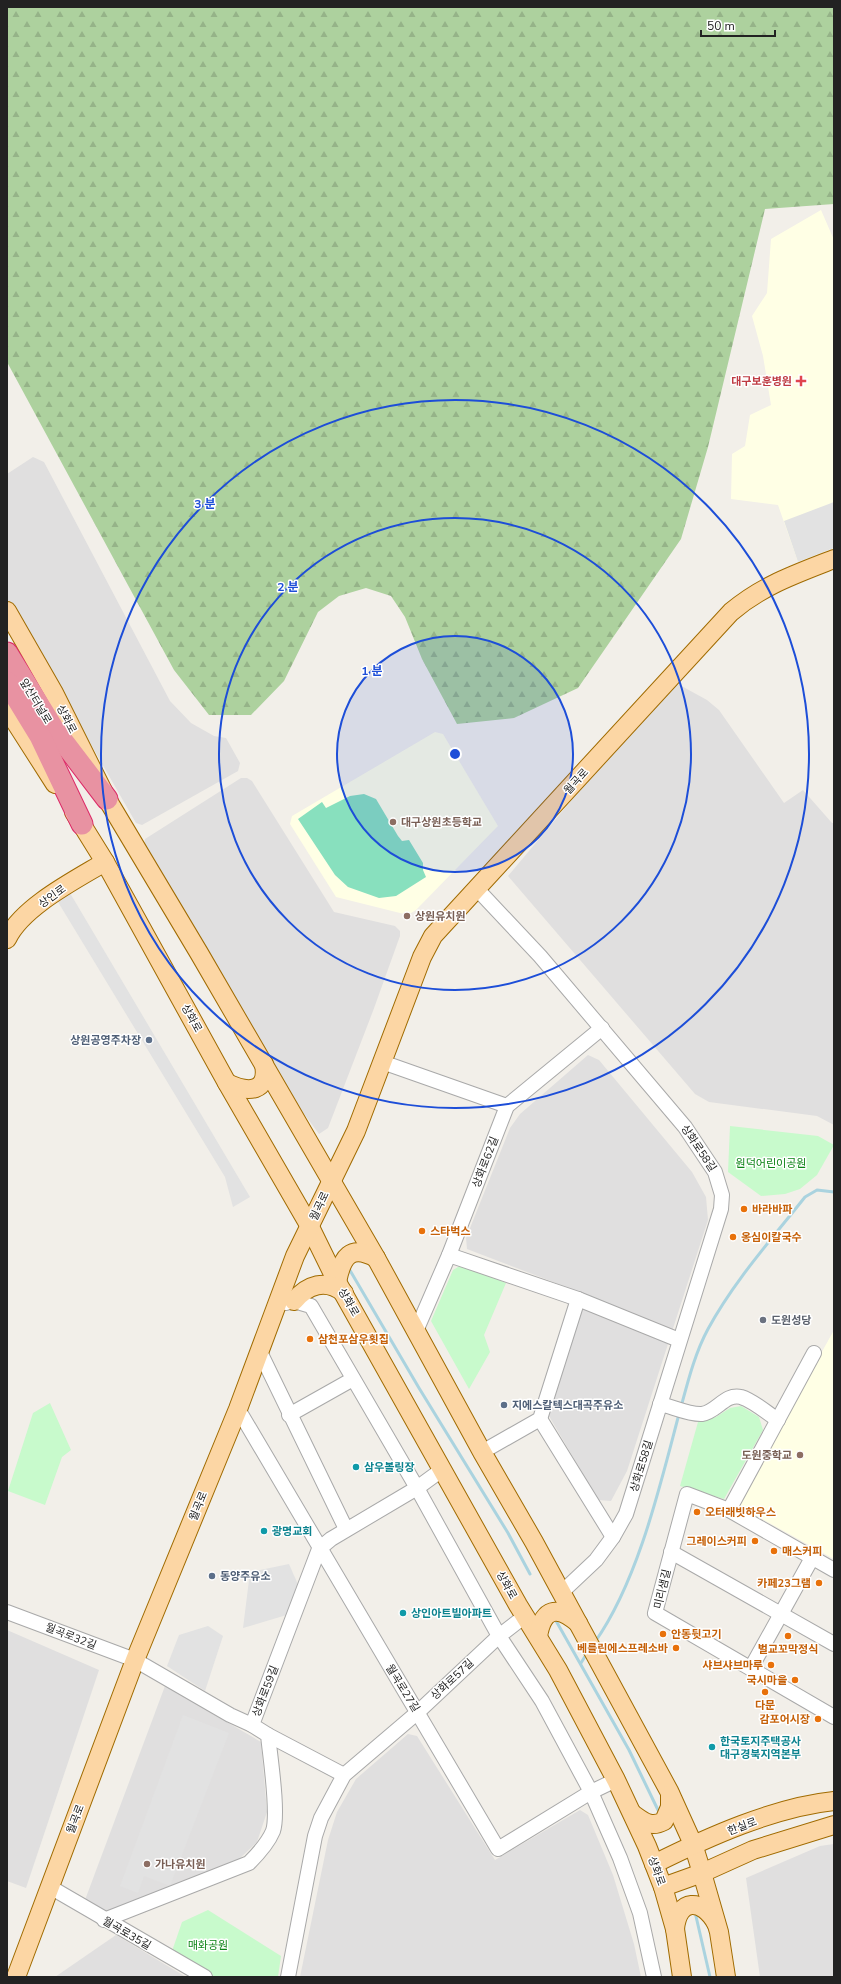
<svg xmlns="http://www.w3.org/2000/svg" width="841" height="1984" viewBox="0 0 841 1984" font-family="'Nunito Sans','Noto Sans KR',sans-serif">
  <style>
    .residential { fill: #e0dfdf }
    .education { fill: #ffffe5 }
    .forest { fill: url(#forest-firs) }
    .park { fill: #c8facc }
    .pitch { fill: #88e0be }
    .parking { fill: #e2e2e2 }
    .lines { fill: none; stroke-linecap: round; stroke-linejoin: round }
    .stream { stroke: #aad3df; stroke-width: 3 }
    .minor-casing { stroke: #a9a9a9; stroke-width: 16 }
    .major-casing { stroke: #a06b00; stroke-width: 20 }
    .highway-casing { stroke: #dc2a67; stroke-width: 23 }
    .minor { stroke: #fff; stroke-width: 14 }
    .major { stroke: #fcd6a4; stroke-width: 18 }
    .highway { stroke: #e892a2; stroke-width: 21 }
    .ring { fill: none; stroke: #1d4ed8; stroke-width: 2 }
    .health-dot { fill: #e0444e; stroke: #fff; stroke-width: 1.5 }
    .education-dot { fill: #8d6e63; stroke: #fff; stroke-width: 1.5 }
    .service-dot { fill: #5c6f8a; stroke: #fff; stroke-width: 1.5 }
    .food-dot { fill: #e8710a; stroke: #fff; stroke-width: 1.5 }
    .worship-dot { fill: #6b7280; stroke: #fff; stroke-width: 1.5 }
    .culture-dot { fill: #0f9aa8; stroke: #fff; stroke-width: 1.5 }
    .labels { text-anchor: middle; stroke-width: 3; stroke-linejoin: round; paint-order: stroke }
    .health-label { font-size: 11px; font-weight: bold; fill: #be3a42; stroke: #fff; text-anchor: end }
    .street-label { font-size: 11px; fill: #222; stroke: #fff }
    .education-label { font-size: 11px; font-weight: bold; fill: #785e54; stroke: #fff; text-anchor: start }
    .service-label { font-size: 11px; font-weight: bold; fill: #4e5e75; stroke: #fff; text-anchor: start }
    .park-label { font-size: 11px; fill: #0c8416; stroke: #fff }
    .food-label { font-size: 11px; font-weight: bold; fill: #c56008; stroke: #fff; text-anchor: start }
    .worship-label { font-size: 11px; font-weight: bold; fill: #5b616d; stroke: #fff; text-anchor: start }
    .culture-label { font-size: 11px; font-weight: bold; fill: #0d838f; stroke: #fff; text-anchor: start }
    .centre { fill: #1d4ed8; stroke: #fff; stroke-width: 2 }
    .ring-label { font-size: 12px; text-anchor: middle; font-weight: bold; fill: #1d4ed8; stroke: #fff; stroke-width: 3; stroke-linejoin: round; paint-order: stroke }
  </style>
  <defs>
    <pattern id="forest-firs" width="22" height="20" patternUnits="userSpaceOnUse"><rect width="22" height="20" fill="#add19e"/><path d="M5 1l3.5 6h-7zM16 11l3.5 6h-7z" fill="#95b388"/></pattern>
  </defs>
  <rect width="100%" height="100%" fill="#f2efe9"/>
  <g class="residential">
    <path d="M33,457L44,462L170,701L191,723L214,736L226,738L240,763L238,771L142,825L136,823L7,598V474Z"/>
    <path d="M676,683L707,700L719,710L784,803L803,790L832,823H834V1125L817,1116L709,1102L695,1094L508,876L665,689Z"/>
    <path d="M241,778H247L252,781L334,912L395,926L400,931V936L373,1011L328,1128L319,1134L302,1111L144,848L145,839Z"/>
    <path d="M588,1055L599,1060L692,1172L706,1197L708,1220L627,1471L611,1501L598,1500L549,1416L587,1295L467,1249L466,1238L510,1128L520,1114Z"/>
    <path d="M7,1630L99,1670L26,1888L7,1881Z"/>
    <path d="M165,1686L261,1742L267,1812L257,1842L236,1862L108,1915L85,1900Z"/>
    <path d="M408,1734L417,1736L495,1860L580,1810L588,1815L613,1875L634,1944L641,1977H300L328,1840L337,1812L356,1779Z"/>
    <path d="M834,1844V1977H760L746,1878L820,1846Z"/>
    <path d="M116,1935L186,1977H55Z"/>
  </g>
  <g class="education">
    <path d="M821,210L834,240V548L798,562L778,505L731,499L732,454L745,446L750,415L771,405L763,356L752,316L767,293L771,239Z"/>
    <path d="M435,732L443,734L498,826L416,910L408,915L336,897L290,824L292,816Z"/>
    <path d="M834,1330V1559L737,1505Z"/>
  </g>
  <path class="forest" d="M7,7H834V204L765,209L708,447L681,539L578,688L514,718L457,724L422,659L405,617L391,596L366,588L339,596L318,612L284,681L251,715H209L174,670L7,362Z"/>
  <g class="park">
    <path d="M730,1126L818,1136L834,1145L817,1175L800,1189L785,1194L761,1196L728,1172Z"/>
    <path d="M463,1264L506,1283L484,1335L490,1352L469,1389L431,1321L453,1270Z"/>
    <path d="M50,1403L71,1450L62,1457L45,1505L8,1491L33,1413Z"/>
    <path d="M741,1406L759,1417L763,1430L724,1499L680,1486L698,1422L716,1417L730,1408Z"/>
    <path d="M208,1910L281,1956L278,1977H204L170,1957L182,1922Z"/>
  </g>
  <path class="pitch" d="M364,794L376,799L398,836L402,841L409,840L423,863V870L426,877L396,896L379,898L348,887L335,875L298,819L322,802L326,808L350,796Z"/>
  <g class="parking">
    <path d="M834,502V548L798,562L784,521Z"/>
    <path d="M70,893L250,1197L233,1207L225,1177L58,902Z"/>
    <path d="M289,1564L300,1589L290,1614L243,1628L250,1572Z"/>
    <path d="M208,1626L223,1636L205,1691L167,1666L179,1635Z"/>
    <path d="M183,1715L229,1733L170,1886L144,1876L138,1893L120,1886Z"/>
  </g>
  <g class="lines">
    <g class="stream">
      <path d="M348,1267L419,1388L508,1533L530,1574"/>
      <path d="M681,1407C688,1381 695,1353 708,1329C734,1281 771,1240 805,1197L817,1190L834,1192"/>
      <path d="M555,1619L629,1750L658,1810"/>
      <path d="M595,1642C638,1581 660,1486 679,1414"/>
      <path d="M581,1663L587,1653"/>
      <path d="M695,1912L710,1977"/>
    </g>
    <g class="minor-casing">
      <g id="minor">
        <path d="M477,889L540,956L685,1127L715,1172L722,1195L721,1209L626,1514L613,1537L596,1560L562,1592"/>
        <path d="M382,1062L507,1106"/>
        <path d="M449,1255L578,1299L679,1340"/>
        <path d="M286,1303L294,1301L311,1306L417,1488L499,1636L542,1701L591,1792L620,1858L640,1913L654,1977"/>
        <path d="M416,1331L449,1255L507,1106L602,1028"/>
        <path d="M260,1352L346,1529"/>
        <path d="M660,1404C673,1407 690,1415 702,1414C717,1412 725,1393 741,1397C754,1401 767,1413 778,1420"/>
        <path d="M238,1409L498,1849L591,1792L616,1780"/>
        <path d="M289,1415L353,1379"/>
        <path d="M540,1419L613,1537"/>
        <path d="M482,1452L540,1419L578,1299"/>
        <path d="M729,1510L814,1353"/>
        <path d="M671,1552L834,1644"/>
        <path d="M834,1570L729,1510L687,1494L655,1613L834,1717"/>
        <path d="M7,1612L135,1660L230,1715L252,1725"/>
        <path d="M751,1668L812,1558"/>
        <path d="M268,1735L344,1775"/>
        <path d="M50,1887L205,1977"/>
        <path d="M104,1920L249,1863C258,1854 268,1843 273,1831C279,1813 270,1756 268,1735L252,1725L319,1549L331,1539L417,1488L443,1469"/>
        <path d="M288,1977L315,1836L321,1818L344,1775L418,1712L499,1636L525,1616"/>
      </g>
    </g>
    <g class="major-casing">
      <g id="major">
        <path d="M7,611L54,693L107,799L199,953L376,1258L482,1452L534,1542L669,1791L693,1844L702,1873L719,1932L726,1977"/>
        <path d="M7,709L55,784"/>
        <path d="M74,812L105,862L227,1083L309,1225L337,1282L518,1605L558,1670L616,1780L647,1846L663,1887L675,1929L682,1977"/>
        <path d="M7,939C22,907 75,880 105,862"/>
        <path d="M227,1083C248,1093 269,1093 264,1064"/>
        <path d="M337,1282C342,1257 350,1244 376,1258"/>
        <path d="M294,1301C307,1285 326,1278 344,1293"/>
        <path d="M538,1636C543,1608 557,1605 578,1623"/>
        <path d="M633,1814C644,1822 651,1828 664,1821L670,1807V1794"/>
        <path d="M654,1864C708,1837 775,1807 834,1801"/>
        <path d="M663,1887L702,1873L753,1850L834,1825"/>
        <path d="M675,1929C678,1898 702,1898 716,1923"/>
        <path d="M16,1977L135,1660L238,1409L295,1256L356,1131L422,957L433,936L731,612C763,585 796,574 834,559"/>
      </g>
    </g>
    <g class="highway-casing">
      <g id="highway">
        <path d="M7,653L53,728L107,799"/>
        <path d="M7,682L40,736L82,824"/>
      </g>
    </g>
    <use href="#minor" class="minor"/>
    <use href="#major" class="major"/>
    <use href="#highway" class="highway"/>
  </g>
  <circle cx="455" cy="754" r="118" fill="#1d4ed8" fill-opacity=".12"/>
  <g class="ring">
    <circle cx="455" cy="754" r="118"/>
    <circle cx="455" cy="754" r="236"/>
    <circle cx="455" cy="754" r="354"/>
  </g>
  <path class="health-dot" d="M799 375h4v4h4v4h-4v4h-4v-4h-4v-4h4z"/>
  <g class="education-dot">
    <circle cx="393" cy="822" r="4"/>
    <circle cx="407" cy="916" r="4"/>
    <circle cx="800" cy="1455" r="4"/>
    <circle cx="147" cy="1864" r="4"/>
  </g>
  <g class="service-dot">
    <circle cx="149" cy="1040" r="4"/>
    <circle cx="504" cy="1405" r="4"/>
    <circle cx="212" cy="1576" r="4"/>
  </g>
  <g class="food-dot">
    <circle cx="744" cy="1209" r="4"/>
    <circle cx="422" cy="1231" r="4"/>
    <circle cx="733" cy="1237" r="4"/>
    <circle cx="310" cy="1339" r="4"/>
    <circle cx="697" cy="1512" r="4"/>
    <circle cx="755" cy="1541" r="4"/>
    <circle cx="774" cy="1551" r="4"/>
    <circle cx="819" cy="1583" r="4"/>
    <circle cx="663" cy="1634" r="4"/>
    <circle cx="788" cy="1636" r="4"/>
    <circle cx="676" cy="1648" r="4"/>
    <circle cx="771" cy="1665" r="4"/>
    <circle cx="795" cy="1680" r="4"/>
    <circle cx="765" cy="1692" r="4"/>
    <circle cx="818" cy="1719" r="4"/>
  </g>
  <circle class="worship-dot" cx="763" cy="1320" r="4"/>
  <g class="culture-dot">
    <circle cx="356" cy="1467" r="4"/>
    <circle cx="264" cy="1531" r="4"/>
    <circle cx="403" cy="1613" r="4"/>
    <circle cx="712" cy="1747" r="4"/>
  </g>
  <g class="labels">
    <g class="health-label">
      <text x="792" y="385">대구보훈병원</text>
    </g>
    <g class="street-label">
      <text transform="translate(36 701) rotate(59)" y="4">앞산터널로</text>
      <text transform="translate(67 719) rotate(63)" y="4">상화로</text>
      <text transform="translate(576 781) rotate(-48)" y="4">월곡로</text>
      <text transform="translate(52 896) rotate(-36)" y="4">상인로</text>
      <text transform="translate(192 1018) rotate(61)" y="4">상화로</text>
      <text transform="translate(699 1148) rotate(56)" y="4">상화로58길</text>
      <text transform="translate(485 1162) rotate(-69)" y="4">상화로62길</text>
      <text transform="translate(319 1206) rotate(-65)" y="4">월곡로</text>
      <text transform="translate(349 1302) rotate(60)" y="4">상화로</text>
      <text transform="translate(641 1466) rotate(-73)" y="4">상화로58길</text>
      <text transform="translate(198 1506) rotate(-68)" y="4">월곡로</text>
      <text transform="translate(507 1585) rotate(61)" y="4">상화로</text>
      <text transform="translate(662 1589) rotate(-77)" y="4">미리샘길</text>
      <text transform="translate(71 1636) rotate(21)" y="4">월곡로32길</text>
      <text transform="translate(452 1679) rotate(-43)" y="4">상화로57길</text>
      <text transform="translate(403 1688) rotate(58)" y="4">월곡로27길</text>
      <text transform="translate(265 1691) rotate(-69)" y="4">상화로59길</text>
      <text transform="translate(75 1819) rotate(-69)" y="4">월곡로</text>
      <text transform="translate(742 1826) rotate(-21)" y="4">한실로</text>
      <text transform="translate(657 1871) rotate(70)" y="4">상화로</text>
      <text transform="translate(127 1933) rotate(30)" y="4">월곡로35길</text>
    </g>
    <g class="education-label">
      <text x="401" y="826">대구상원초등학교</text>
      <text x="415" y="920">상원유치원</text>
      <text x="792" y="1459" text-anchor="end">도원중학교</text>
      <text x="155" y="1868">가나유치원</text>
    </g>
    <g class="service-label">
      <text x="141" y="1044" text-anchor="end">상원공영주차장</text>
      <text x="512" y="1409">지에스칼텍스대곡주유소</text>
      <text x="220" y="1580">동양주유소</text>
    </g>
    <g class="park-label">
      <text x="771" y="1167">원덕어린이공원</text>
      <text x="208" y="1949">매화공원</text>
    </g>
    <g class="food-label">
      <text x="752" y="1213">바라바파</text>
      <text x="430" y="1235">스타벅스</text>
      <text x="741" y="1241">옹심이칼국수</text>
      <text x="318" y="1343">삼천포삼우횟집</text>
      <text x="705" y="1516">오터래빗하우스</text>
      <text x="747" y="1545" text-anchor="end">그레이스커피</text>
      <text x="782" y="1555">매스커피</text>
      <text x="811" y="1587" text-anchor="end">카페23그램</text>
      <text x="671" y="1638">안동뒷고기</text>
      <text x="668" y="1652" text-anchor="end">베를린에스프레소바</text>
      <text x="788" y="1653" text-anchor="middle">벌교꼬막정식</text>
      <text x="763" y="1669" text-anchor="end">샤브샤브마루</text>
      <text x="787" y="1684" text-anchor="end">국시마을</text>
      <text x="765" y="1709" text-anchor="middle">다문</text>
      <text x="810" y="1723" text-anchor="end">감포어시장</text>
    </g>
    <g class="worship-label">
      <text x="771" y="1324">도원성당</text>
    </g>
    <g class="culture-label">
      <text x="364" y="1471">삼우볼링장</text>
      <text x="272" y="1535">광명교회</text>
      <text x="411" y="1617">상인아트빌아파트</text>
      <text x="720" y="1745">한국토지주택공사<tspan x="720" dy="13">대구경북지역본부</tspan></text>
    </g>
  </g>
  <circle cx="455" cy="754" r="6" class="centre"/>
  <g class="ring-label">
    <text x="205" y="508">3 분</text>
    <text x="288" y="591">2 분</text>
    <text x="372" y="675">1 분</text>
  </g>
  <rect width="841" height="1984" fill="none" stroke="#222222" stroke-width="16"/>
  <path d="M701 30v6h74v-6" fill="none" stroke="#222222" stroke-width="2"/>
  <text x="707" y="30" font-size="12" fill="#222222" stroke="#ffffff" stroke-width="3" paint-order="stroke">50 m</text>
</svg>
